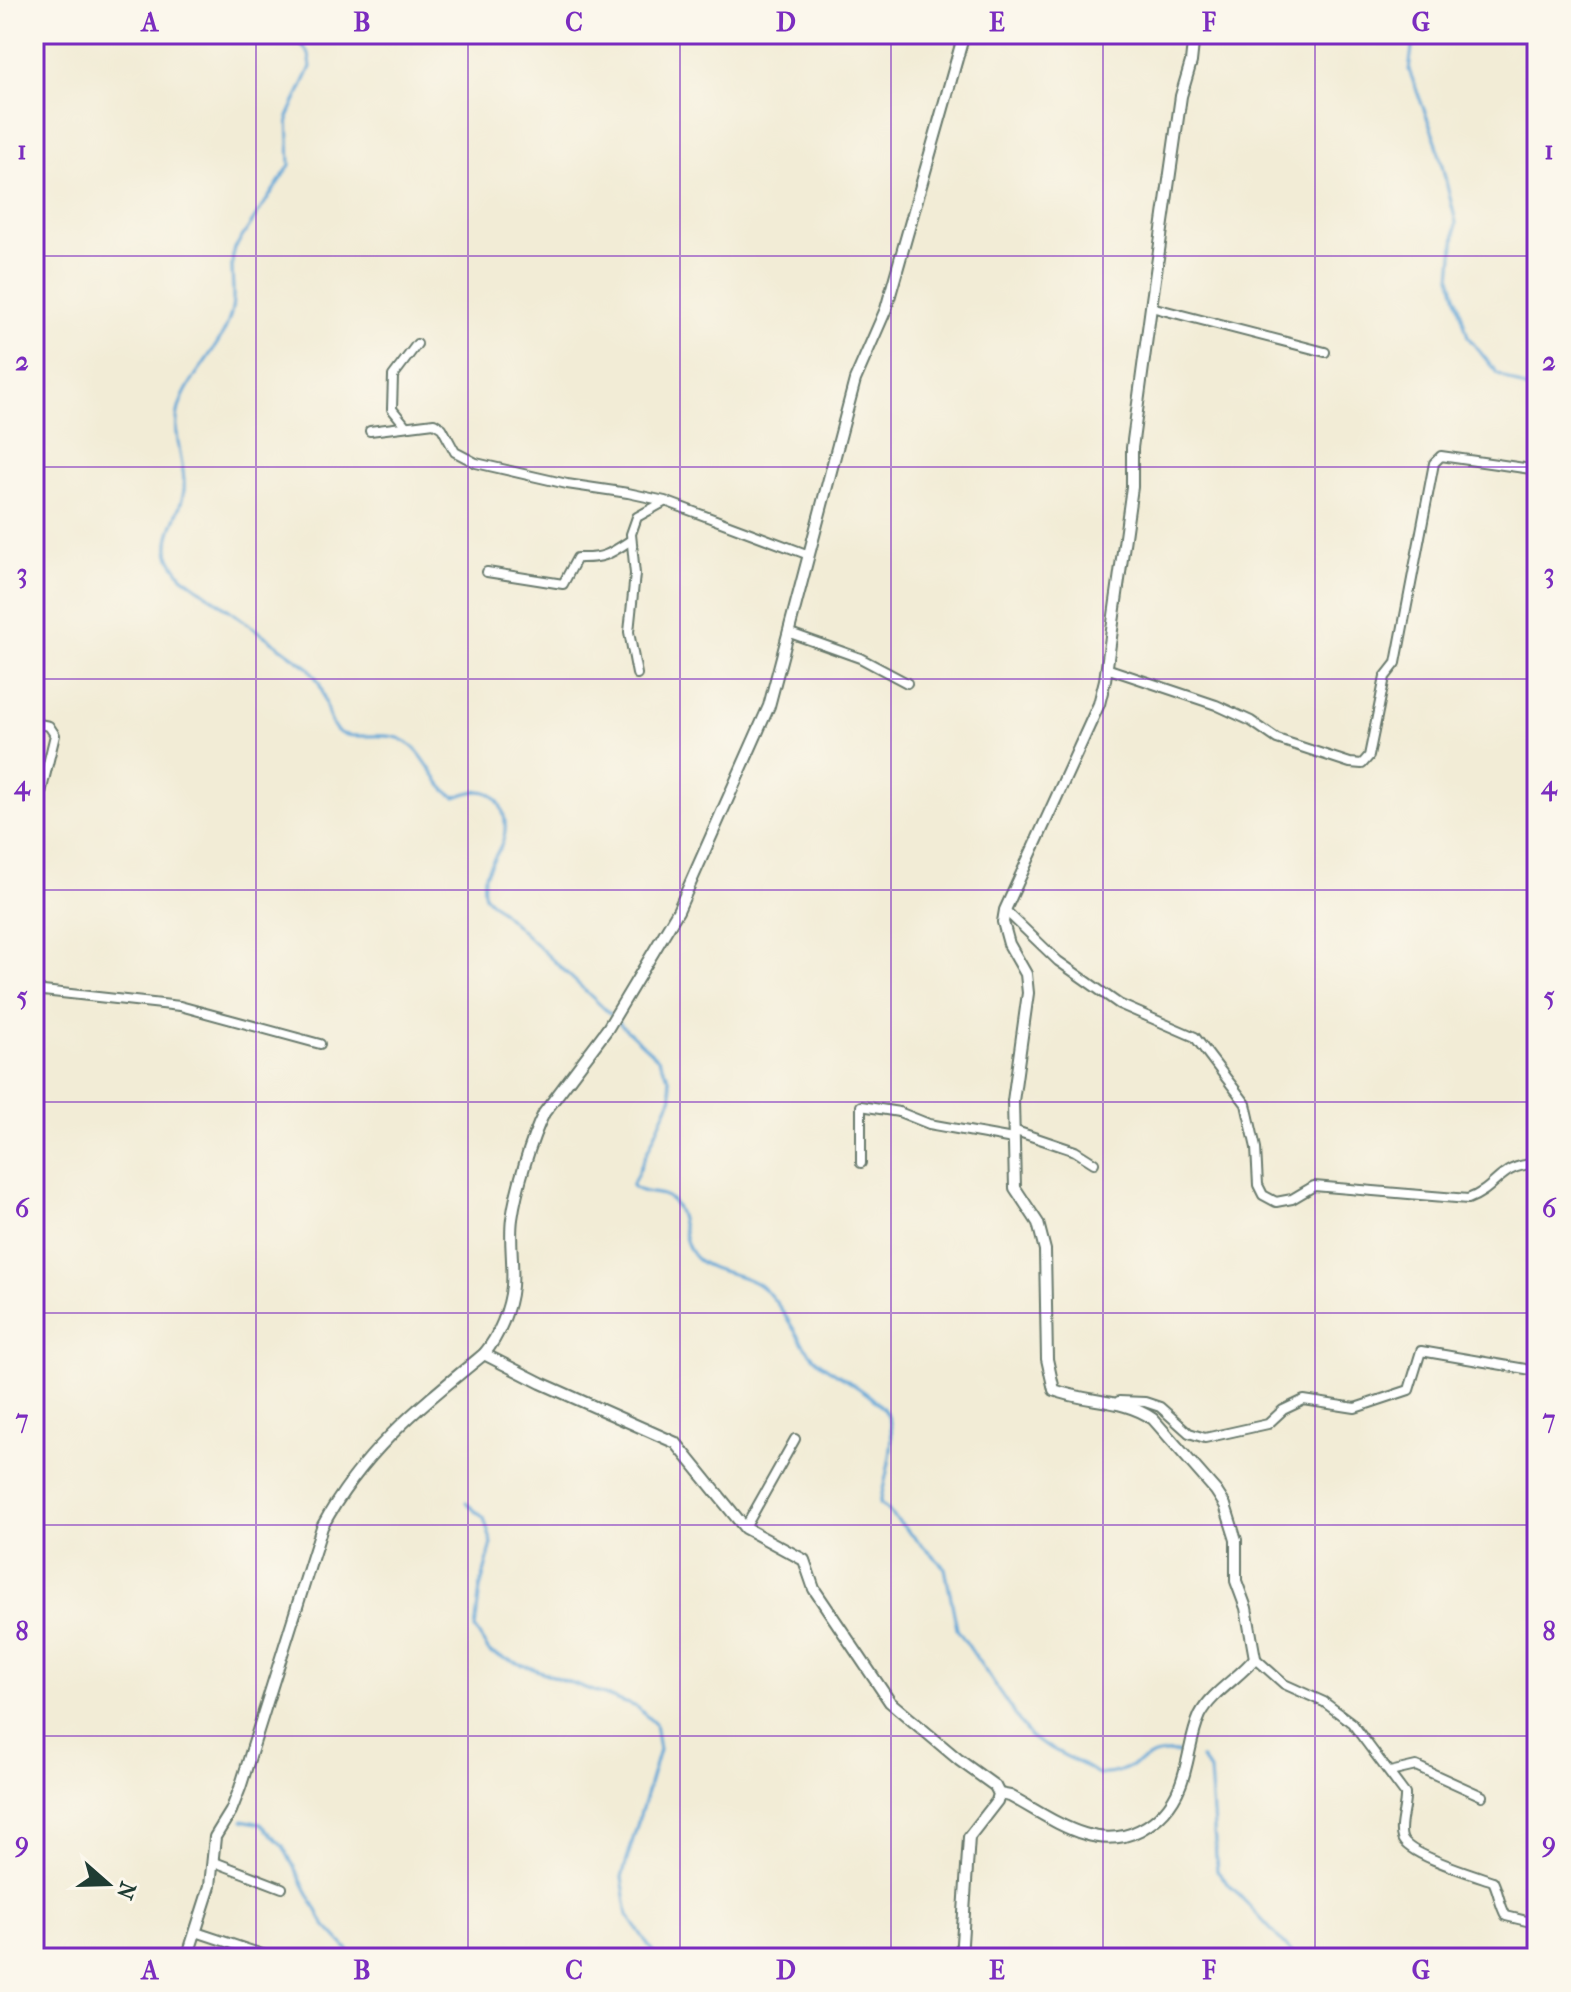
<svg xmlns="http://www.w3.org/2000/svg" width="1571" height="1992" viewBox="0 0 1571 1992" font-family="'IM FELL French Canon',serif">
  <style>
    .lines { fill: none; stroke-linecap: round; stroke-linejoin: round }
    .stream { stroke: #62a6d7; stroke-width: 3 }
    .minor-casing { stroke: #697a6d; stroke-width: 12 }
    .tertiary-casing { stroke: #697a6d; stroke-width: 14 }
    .minor { stroke: #fff; stroke-width: 8 }
    .tertiary { stroke: #fff; stroke-width: 10 }
    .grid { fill: none; stroke: #7b2cbf; stroke-width: 2; stroke-opacity: 0.55 }
    .neatline { fill: none; stroke: #7b2cbf; stroke-width: 3 }
    .grid-label { font-size: 26px; text-anchor: middle; font-weight: bold; fill: #7b2cbf }
  </style>
  <rect width="100%" height="100%" fill="#fbf7ec"/>
  <filter id="ink" filterUnits="userSpaceOnUse"><feTurbulence type="fractalNoise" baseFrequency=".0125" numOctaves="2"/><feDisplacementMap in="SourceGraphic" scale="16" xChannelSelector="R" yChannelSelector="G"/><feConvolveMatrix kernelMatrix="1 2 1 2 8 2 1 2 1" color-interpolation-filters="sRGB"/></filter>
  <filter id="wash" filterUnits="userSpaceOnUse"><feTurbulence type="fractalNoise" baseFrequency=".006" numOctaves="4" result="noise"/><feDisplacementMap in="SourceGraphic" scale="32" xChannelSelector="R" yChannelSelector="G"/><feGaussianBlur stdDeviation="1.8" result="paint"/><feColorMatrix in="noise" values="0 0 0 0 0 0 0 0 0 0 0 0 0 0 0 0 0 1.4 0 .05"/><feComposite in="paint" operator="in"/></filter>
  <g filter="url(#wash)">
    <rect width="100%" height="100%" fill="#f2ecd6"/>
    <g class="lines">
      <g class="stream">
        <path d="M293,34L309,54L311,67L288,117L290,165L235,248C228,268 236,288 232,309C225,345 191,372 180,405C170,434 186,462 184,490C182,511 163,535 169,555C171,562 178,570 182,576L309,668C312,673 317,678 319,683C326,697 326,718 336,730C347,742 383,731 401,739C427,751 432,784 455,797C462,795 473,790 480,791C501,792 508,820 504,837C498,860 478,871 485,896L611,1015"/>
        <path d="M1414,34L1409,70L1436,141L1456,222L1451,277L1468,337L1497,373L1532,392L1537,387"/>
        <path d="M617,1021L658,1059L669,1078L672,1096L632,1186C643,1196 661,1190 671,1200C687,1215 679,1244 698,1260C716,1274 741,1272 759,1285C785,1304 795,1341 819,1362C838,1377 881,1396 889,1419C897,1444 885,1477 880,1503L945,1568L957,1629L1030,1737L1099,1774C1131,1777 1149,1745 1182,1754"/>
        <path d="M466,1503L484,1518L492,1544L480,1588L475,1629L490,1653L637,1707L655,1724L659,1750L622,1877L628,1915L657,1958"/>
        <path d="M1201,1759L1210,1771L1217,1871L1297,1958"/>
        <path d="M243,1820L261,1824L283,1846L324,1924L351,1953L364,1958"/>
        <path d="M414,1958L452,1950L477,1958"/>
      </g>
    </g>
  </g>
  <g filter="url(#ink)">
    <g class="lines">
      <g class="minor-casing">
        <g id="minor">
          <path d="M1151,307L1325,352"/>
          <path d="M405,425L392,409L393,376L417,344"/>
          <path d="M370,431L434,423L442,428L455,452L476,463L567,484L628,493L665,501L809,555"/>
          <path d="M487,572L563,584L577,558C604,559 610,554 631,540"/>
          <path d="M790,633L860,658L907,683"/>
          <path d="M1106,668L1216,705L1251,721L1277,739L1350,763L1362,764L1369,756L1385,677L1396,663L1434,463L1441,456L1531,469L1537,466"/>
          <path d="M637,674L629,632L635,574L631,534L637,517L664,502"/>
          <path d="M34,723L49,726L55,735L34,822"/>
          <path d="M1005,910L1058,961L1119,1004L1195,1037L1246,1104L1256,1148L1258,1185L1263,1195L1276,1202L1292,1199L1314,1186L1468,1199C1498,1188 1499,1164 1537,1164"/>
          <path d="M34,990L180,1006L320,1044"/>
          <path d="M1013,1130L1075,1151L1094,1163"/>
          <path d="M861,1163V1106L899,1112L929,1124L1013,1139"/>
          <path d="M1119,1401L1145,1402L1160,1407L1189,1433L1205,1438L1268,1424L1283,1410L1304,1400L1355,1408L1409,1390L1421,1351L1537,1371"/>
          <path d="M745,1528L795,1439"/>
          <path d="M1255,1658L1284,1684L1324,1702L1352,1723L1405,1794C1406,1808 1398,1826 1402,1838C1407,1855 1476,1875 1493,1881C1499,1893 1499,1904 1506,1916L1535,1923L1537,1930"/>
          <path d="M1390,1772L1416,1766L1482,1796"/>
          <path d="M212,1861L282,1888"/>
          <path d="M196,1932L274,1958"/>
          <path d="M1537,1958V1932"/>
        </g>
      </g>
      <g class="tertiary-casing">
        <g id="tertiary">
          <path d="M484,1354L541,1383L676,1443L745,1528L804,1560L814,1589L890,1702L959,1760L995,1786L999,1794L997,1801L969,1837L961,1958"/>
          <path d="M999,1794L1010,1796C1050,1817 1094,1854 1140,1830C1159,1820 1172,1806 1180,1786C1189,1764 1190,1737 1200,1715C1212,1692 1239,1678 1255,1658L1246,1608L1236,1581V1540L1225,1505L1216,1491L1153,1419C1123,1398 1087,1403 1054,1390L1047,1359L1045,1250L1038,1223L1015,1188L1013,1101L1028,993L1026,974L1009,944L1003,922L1005,910L1099,704L1105,680L1132,487V448L1151,307L1181,96L1191,62L1194,34"/>
          <path d="M187,1958L210,1886L215,1837L231,1811L240,1788L322,1527C363,1451 419,1407 484,1354C499,1336 510,1309 512,1286C514,1264 509,1241 512,1219C516,1189 531,1139 544,1113L608,1028L678,911L769,706L855,380L886,309L964,34"/>
        </g>
      </g>
      <use href="#minor" class="minor"/>
      <use href="#tertiary" class="tertiary"/>
    </g>
  </g>
  <path class="grid" d="M256,34V1958M468,34V1958M680,34V1958M891,34V1958M1103,34V1958M1315,34V1958M34,256H1537M34,467H1537M34,679H1537M34,890H1537M34,1102H1537M34,1313H1537M34,1525H1537M34,1736H1537"/>
  <rect width="1571" height="1992" fill="none" stroke="#fbf7ec" stroke-width="88"/>
  <g transform="translate(108 1884) rotate(110)" stroke="#fbf7ec" stroke-width="6" paint-order="stroke">
  <path d="M0-6L14 30L0 20L-14 30Z" fill="#1f3d34"/>
  <text y="-12" font-size="22" font-weight="bold" text-anchor="middle" fill="#1f3d34">N</text>
  </g>
  <rect x="44" y="44" width="1483" height="1904" class="neatline"/>
  <g class="grid-label">
    <text x="150" y="31">A</text>
    <text x="362" y="31">B</text>
    <text x="574" y="31">C</text>
    <text x="786" y="31">D</text>
    <text x="997" y="31">E</text>
    <text x="1209" y="31">F</text>
    <text x="1421" y="31">G</text>
    <text x="22" y="159">1</text>
    <text x="1549" y="159">1</text>
    <text x="22" y="370">2</text>
    <text x="1549" y="370">2</text>
    <text x="22" y="582">3</text>
    <text x="1549" y="582">3</text>
    <text x="22" y="794">4</text>
    <text x="1549" y="794">4</text>
    <text x="22" y="1005">5</text>
    <text x="1549" y="1005">5</text>
    <text x="22" y="1217">6</text>
    <text x="1549" y="1217">6</text>
    <text x="22" y="1428">7</text>
    <text x="1549" y="1428">7</text>
    <text x="22" y="1640">8</text>
    <text x="1549" y="1640">8</text>
    <text x="22" y="1851">9</text>
    <text x="1549" y="1851">9</text>
    <text x="150" y="1979">A</text>
    <text x="362" y="1979">B</text>
    <text x="574" y="1979">C</text>
    <text x="786" y="1979">D</text>
    <text x="997" y="1979">E</text>
    <text x="1209" y="1979">F</text>
    <text x="1421" y="1979">G</text>
  </g>
</svg>
